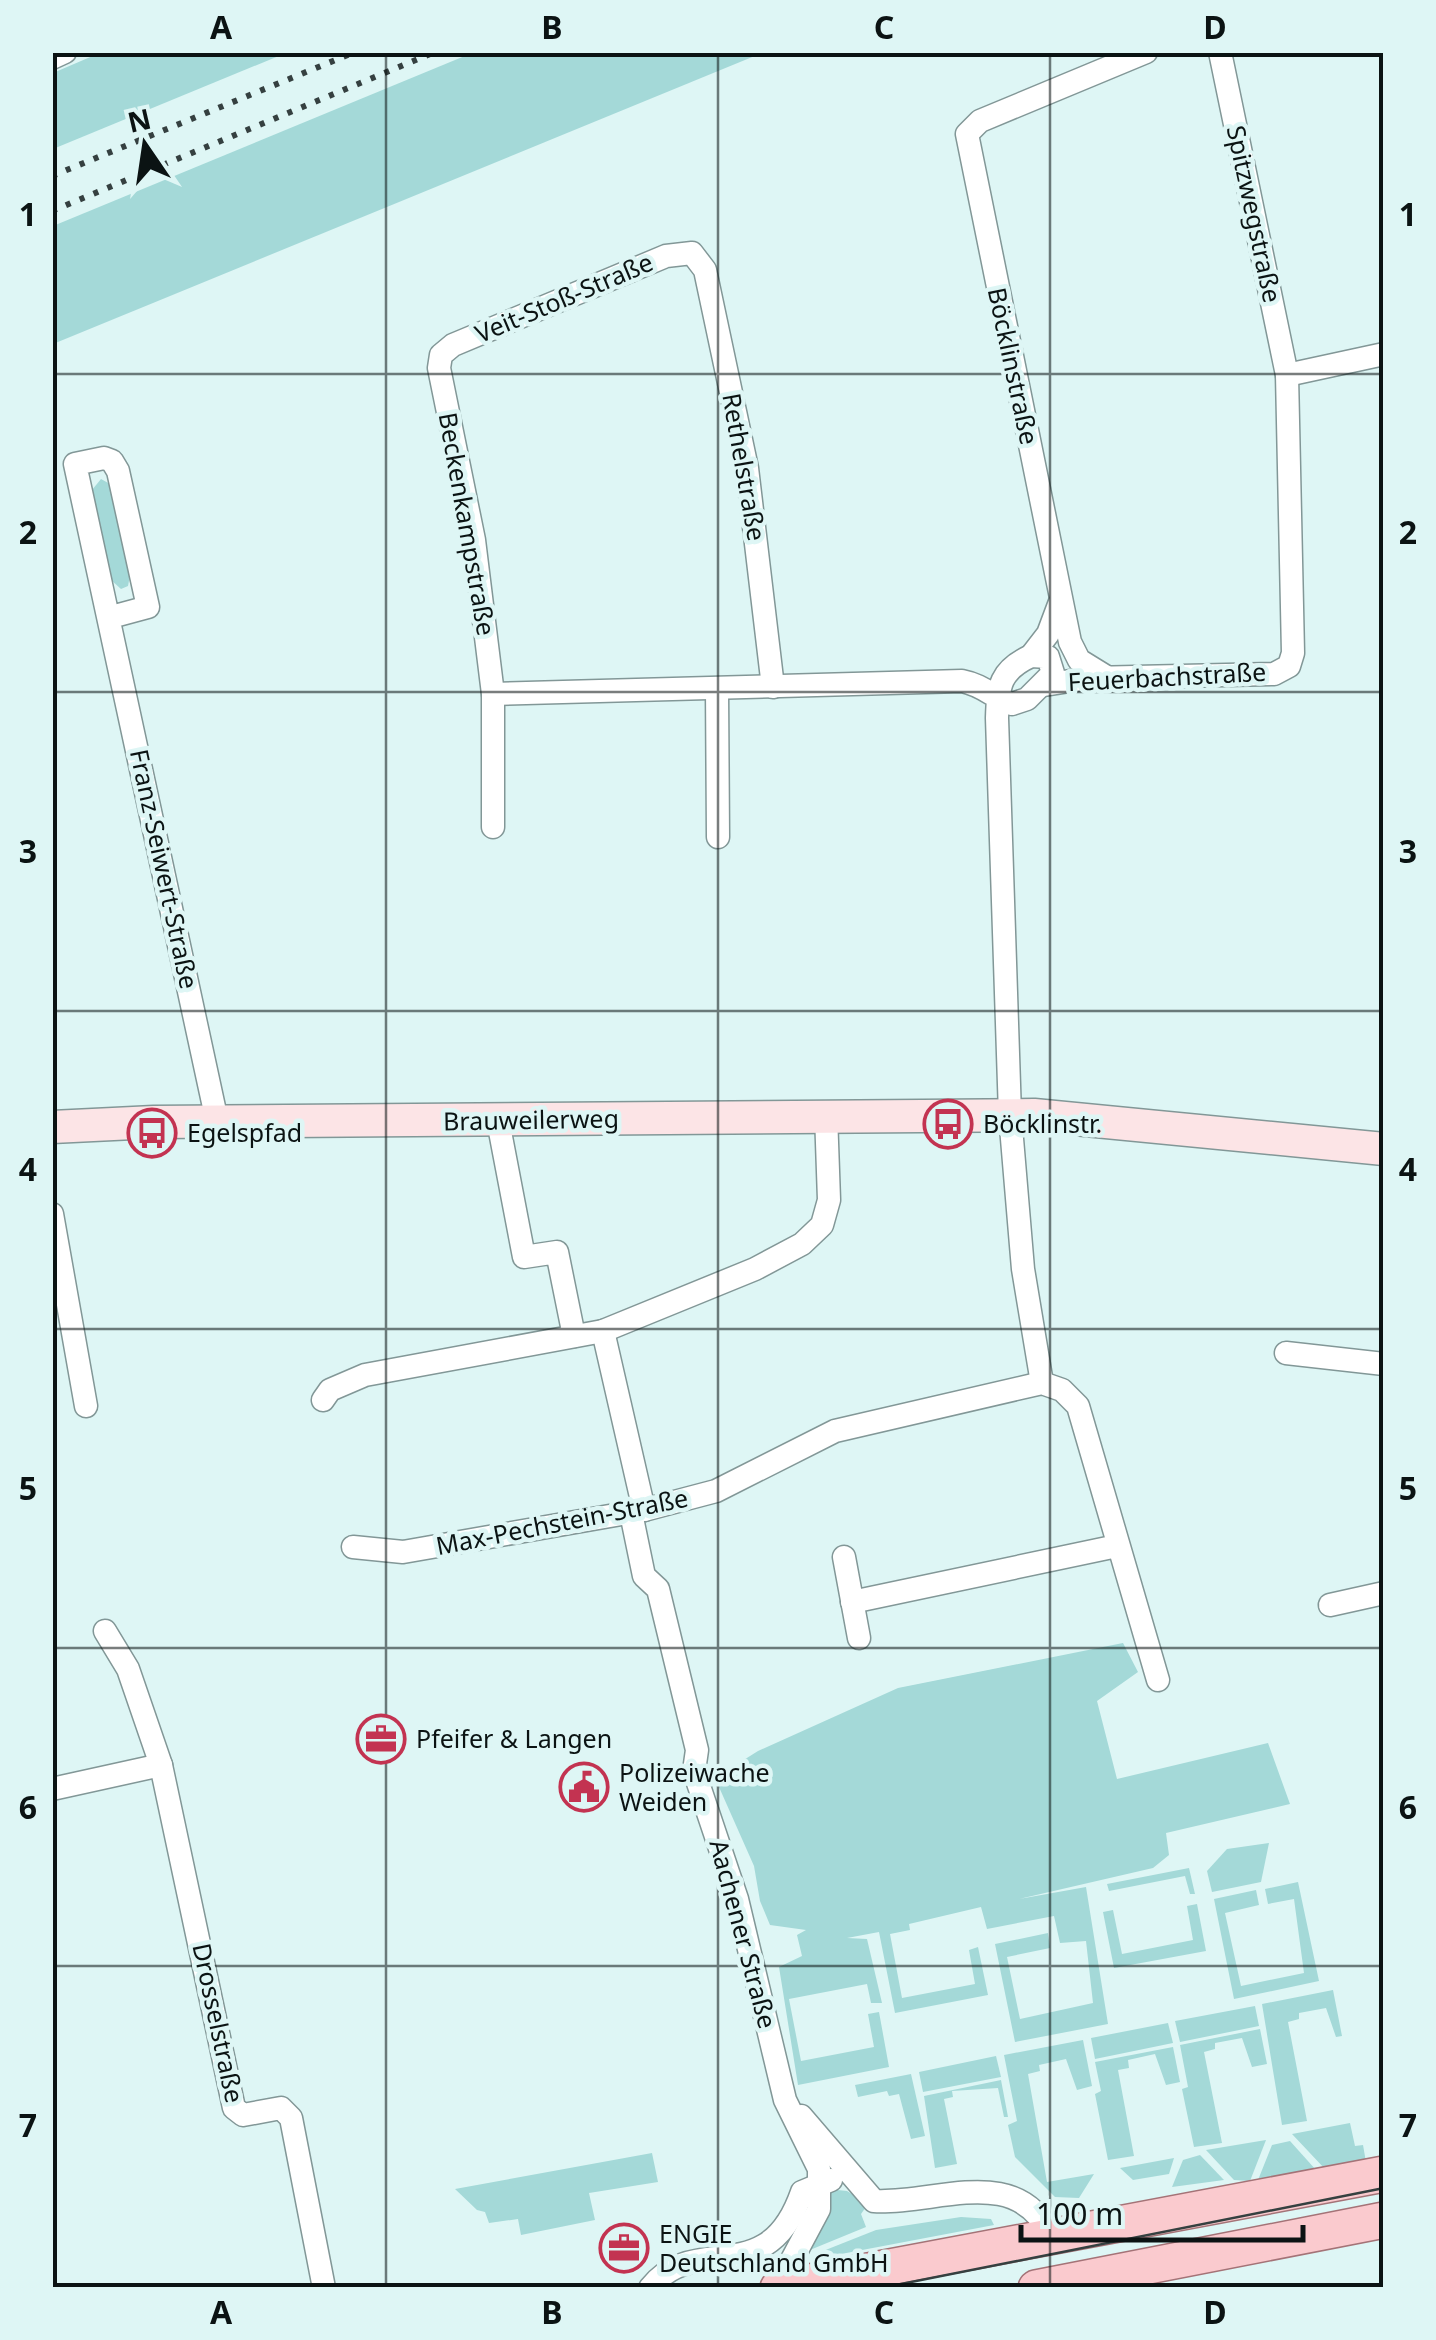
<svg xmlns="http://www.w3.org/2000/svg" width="1436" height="2340" viewBox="0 0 1436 2340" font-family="'Noto Sans',sans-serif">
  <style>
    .green { fill: #a4d9d8 }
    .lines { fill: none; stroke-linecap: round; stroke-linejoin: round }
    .street-casing { stroke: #829797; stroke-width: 25 }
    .secondary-casing { stroke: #829797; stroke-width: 35 }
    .primary-casing { stroke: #a47377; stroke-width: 38 }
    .street { stroke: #fff; stroke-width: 22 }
    .secondary { stroke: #fce4e6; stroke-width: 32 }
    .primary { stroke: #facace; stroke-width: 35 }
    .tram { stroke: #354040; stroke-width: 2.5 }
    .rail { stroke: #354040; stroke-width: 6; stroke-dasharray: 5 10; stroke-linecap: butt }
    .grid { fill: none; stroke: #0b1313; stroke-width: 2.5; stroke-opacity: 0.55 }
    .labels { text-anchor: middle; stroke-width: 9; stroke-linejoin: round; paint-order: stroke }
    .street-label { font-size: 25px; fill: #0b1313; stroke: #def6f5 }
    .poi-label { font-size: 25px; fill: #0b1313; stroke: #def6f5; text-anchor: start }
    .neatline { fill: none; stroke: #0b1313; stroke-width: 4 }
    .grid-label { font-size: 32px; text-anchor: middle; font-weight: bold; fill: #0b1313 }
  </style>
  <rect width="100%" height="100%" fill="#def6f5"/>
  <g class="green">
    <path d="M102,52H286V53L53,149V73Z"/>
    <path d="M472,53H762L53,344V226Z"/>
    <path d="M101,479L110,484L130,575L128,586L121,589L110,579L92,490Z"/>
    <path d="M1123,1643L1138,1672L1097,1701L1117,1779L1268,1743L1290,1804L1166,1833L1169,1855L1153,1868L1019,1899L1086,1887L1108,2024L1015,2042L995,1944L1048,1933L1050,1948L1007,1957L1020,2019L1093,2003L1086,1941L1060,1943L1054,1916L987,1929L981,1907L909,1924L910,1930L890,1934L902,1998L975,1984L969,1950L978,1947L988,1995L895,2013L879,1932L847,1938L867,1939L882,2003H871L867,1984L789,1999L801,2061L874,2047L868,2014L879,2012L889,2067L798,2085L779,1967L802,1956L797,1935L806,1930L770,1925L760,1901L754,1866L715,1778L758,1751L898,1688Z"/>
    <path d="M1269,1843L1261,1882L1212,1892L1207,1871L1227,1849Z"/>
    <path d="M1189,1868L1195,1894H1190L1185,1876L1109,1891L1107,1884Z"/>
    <path d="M1298,1882L1319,1981L1234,1999L1214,1899L1256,1890L1259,1905L1225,1913L1241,1986L1304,1973L1294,1899L1268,1904L1265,1889Z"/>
    <path d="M1197,1904L1206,1951L1114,1968L1103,1912L1113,1910L1122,1954L1193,1940L1187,1906Z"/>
    <path d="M1333,1990L1342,2036L1336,2037L1326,2008L1299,2013V2019L1288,2022L1307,2121L1282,2125L1262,2004Z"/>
    <path d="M1255,2006L1259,2026L1180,2042L1175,2021Z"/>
    <path d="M1168,2023L1173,2043L1095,2059L1091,2038Z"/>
    <path d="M1260,2029L1267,2064L1252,2067L1242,2038L1215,2043V2049L1204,2052L1222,2143L1194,2147L1182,2089L1188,2087L1180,2045Z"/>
    <path d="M1083,2040L1092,2086L1077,2090L1066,2059L1039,2065L1040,2071L1028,2074L1047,2182L1094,2174L1079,2198L1055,2197L1015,2157L1008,2125L1017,2121L1004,2055Z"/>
    <path d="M1173,2047L1180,2082L1166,2085L1155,2054L1128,2060L1129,2068L1118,2070L1134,2156L1108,2160L1095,2094L1101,2091L1095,2062Z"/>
    <path d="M996,2056L1001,2077L923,2092L919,2072Z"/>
    <path d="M911,2074L925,2136L911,2139L899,2094L889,2096L887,2091L858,2097L855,2085Z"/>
    <path d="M1001,2080L1008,2117H1004L998,2088L952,2091L953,2097L944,2099L957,2164L935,2168L924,2096Z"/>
    <path d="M1350,2123L1355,2146L1363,2145L1366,2162L1325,2169L1292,2134Z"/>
    <path d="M1266,2140L1250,2181L1234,2180L1206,2150Z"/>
    <path d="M1290,2141L1316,2170L1258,2180L1272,2145Z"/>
    <path d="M652,2153L658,2182L589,2193L595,2220L521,2235L518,2219L489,2223L485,2212L477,2210L455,2189Z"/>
    <path d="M1200,2155L1224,2180L1172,2187L1183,2160Z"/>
    <path d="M1174,2158L1169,2174L1133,2180L1120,2168Z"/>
    <path d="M828,2189L847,2191L868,2204L861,2214L866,2227L805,2252Z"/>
    <path d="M961,2217L991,2219L994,2225L820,2258L818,2253L876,2230Z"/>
  </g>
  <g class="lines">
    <g class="street-casing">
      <g id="street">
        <path d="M52,58L65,52"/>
        <path d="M1287,375L1384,354"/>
        <path d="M111,617L148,607L118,471L112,461L104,458L75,464L217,1121"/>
        <path d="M1031,656L1048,634L1060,602"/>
        <path d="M1105,676L1079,660L1070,642L967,134L980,121L1146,52"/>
        <path d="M1044,685L1089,678L1274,674L1289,666L1293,653L1287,375L1220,52"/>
        <path d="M717,689L718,837"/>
        <path d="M493,694L962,681C983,685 994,698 1012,704L1027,699L1053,673L1048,657L1031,656C1000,670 998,686 997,718L1010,1115L1023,1269L1042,1383"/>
        <path d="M493,827V694L474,540L439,368L441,355L453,345L666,256L692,253L705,270L747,468L773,687"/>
        <path d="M498,1121L524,1257L557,1252L574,1336"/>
        <path d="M52,1214L86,1406"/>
        <path d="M603,1331L644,1510"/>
        <path d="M1286,1353L1384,1364"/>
        <path d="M323,1400L330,1390L365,1375L603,1331L755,1269L802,1244L822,1225L829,1200L826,1114"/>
        <path d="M631,1513L644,1576L658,1589L697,1750L694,1771L737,1899L785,2100L819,2169V2209L787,2269L783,2288"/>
        <path d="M353,1547L403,1552L644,1510L716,1491L835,1431L1042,1383L1062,1390L1078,1406L1158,1680"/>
        <path d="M844,1557L859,1638"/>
        <path d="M852,1602L1117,1546"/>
        <path d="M1330,1605L1384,1593"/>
        <path d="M105,1631L128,1669L161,1765L234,2108L243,2115L281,2108L291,2118L324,2288"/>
        <path d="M52,1789L161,1765"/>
        <path d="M801,2116L874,2201C935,2205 1017,2162 1051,2236"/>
        <path d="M650,2288C696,2230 767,2293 802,2192L831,2180"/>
      </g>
    </g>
    <g class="secondary-casing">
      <path id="secondary" d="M52,1127L154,1122L1034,1115L1384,1149"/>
    </g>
    <g class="primary-casing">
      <g id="primary">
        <path d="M778,2288L1384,2174"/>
        <path d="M1036,2288L1384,2220"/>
      </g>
    </g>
    <use href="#street" class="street"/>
    <use href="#secondary" class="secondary"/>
    <use href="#primary" class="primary"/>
    <path class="tram" d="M881,2288L1384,2188"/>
    <g class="rail">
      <path d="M52,176L355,52"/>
      <path d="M52,211L435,52"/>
    </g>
  </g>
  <path class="grid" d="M386,52V2288M718,52V2288M1050,52V2288M52,374H1384M52,692H1384M52,1011H1384M52,1329H1384M52,1648H1384M52,1966H1384"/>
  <defs>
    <g id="bus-ring" transform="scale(2.5)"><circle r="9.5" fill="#def6f5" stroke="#c33351" stroke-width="1.5"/><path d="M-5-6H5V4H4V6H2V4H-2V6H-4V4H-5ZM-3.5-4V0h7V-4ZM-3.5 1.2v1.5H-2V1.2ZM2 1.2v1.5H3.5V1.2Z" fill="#c33351"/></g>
    <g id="office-ring" transform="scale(2.5)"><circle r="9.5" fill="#def6f5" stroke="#c33351" stroke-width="1.5"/><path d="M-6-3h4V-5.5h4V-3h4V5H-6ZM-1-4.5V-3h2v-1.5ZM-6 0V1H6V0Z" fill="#c33351"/></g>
    <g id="civic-ring" transform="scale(2.5)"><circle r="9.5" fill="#def6f5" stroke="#c33351" stroke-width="1.5"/><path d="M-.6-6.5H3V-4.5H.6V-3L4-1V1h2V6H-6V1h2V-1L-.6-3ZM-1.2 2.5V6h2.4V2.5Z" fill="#c33351"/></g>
  </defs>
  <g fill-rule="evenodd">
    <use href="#bus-ring" x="948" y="1124"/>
    <use href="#bus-ring" x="152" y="1133"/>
    <use href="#office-ring" x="381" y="1739"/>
    <use href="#civic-ring" x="584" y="1787"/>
    <use href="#office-ring" x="624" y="2248"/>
  </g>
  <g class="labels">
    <g class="street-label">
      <text transform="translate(1254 214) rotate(78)" y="9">Spitzwegstraße</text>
      <text transform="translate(564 298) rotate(-23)" y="9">Veit-Stoß-Straße</text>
      <text transform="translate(1013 366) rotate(78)" y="9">Böcklinstraße</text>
      <text transform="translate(744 467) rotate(80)" y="9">Rethelstraße</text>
      <text transform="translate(467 524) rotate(80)" y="9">Beckenkampstraße</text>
      <text transform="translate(1167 677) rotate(-3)" y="9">Feuerbachstraße</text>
      <text transform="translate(164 869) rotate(78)" y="9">Franz-Seiwert-Straße</text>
      <text transform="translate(531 1120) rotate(-1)" y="9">Brauweilerweg</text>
      <text transform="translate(562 1522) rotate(-11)" y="9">Max-Pechstein-Straße</text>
      <text transform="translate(743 1934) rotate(75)" y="9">Aachener Straße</text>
      <text transform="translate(218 2023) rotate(78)" y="9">Drosselstraße</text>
    </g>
    <g class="poi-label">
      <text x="983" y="1133">Böcklinstr.</text>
      <text x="187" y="1142">Egelspfad</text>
      <text x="416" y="1748">Pfeifer &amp; Langen</text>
      <text x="619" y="1782">Polizeiwache<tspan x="619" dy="29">Weiden</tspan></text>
      <text x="659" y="2243">ENGIE<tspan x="659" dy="29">Deutschland GmbH</tspan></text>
    </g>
  </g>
  <rect width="1436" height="2340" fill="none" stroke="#def6f5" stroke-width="110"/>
  <g transform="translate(145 145) rotate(347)" stroke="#def6f5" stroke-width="8" paint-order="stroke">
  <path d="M0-8L18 38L0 25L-18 38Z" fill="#0b1313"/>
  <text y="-15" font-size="28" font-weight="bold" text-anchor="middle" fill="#0b1313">N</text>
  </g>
  <path d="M1021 2225v15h282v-15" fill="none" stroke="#0b1313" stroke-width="5"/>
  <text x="1036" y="2225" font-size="30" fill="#0b1313" stroke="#def6f5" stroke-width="8" paint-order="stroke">100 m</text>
  <rect x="55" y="55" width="1326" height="2230" class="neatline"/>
  <g class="grid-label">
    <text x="221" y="39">A</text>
    <text x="552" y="39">B</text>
    <text x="884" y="39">C</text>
    <text x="1215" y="39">D</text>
    <text x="28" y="226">1</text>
    <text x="1408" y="226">1</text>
    <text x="28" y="544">2</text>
    <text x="1408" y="544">2</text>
    <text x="28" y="863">3</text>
    <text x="1408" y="863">3</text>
    <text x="28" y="1181">4</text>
    <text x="1408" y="1181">4</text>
    <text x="28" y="1500">5</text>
    <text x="1408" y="1500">5</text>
    <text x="28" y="1819">6</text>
    <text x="1408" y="1819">6</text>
    <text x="28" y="2137">7</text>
    <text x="1408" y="2137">7</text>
    <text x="221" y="2324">A</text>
    <text x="552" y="2324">B</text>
    <text x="884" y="2324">C</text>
    <text x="1215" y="2324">D</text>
  </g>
</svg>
